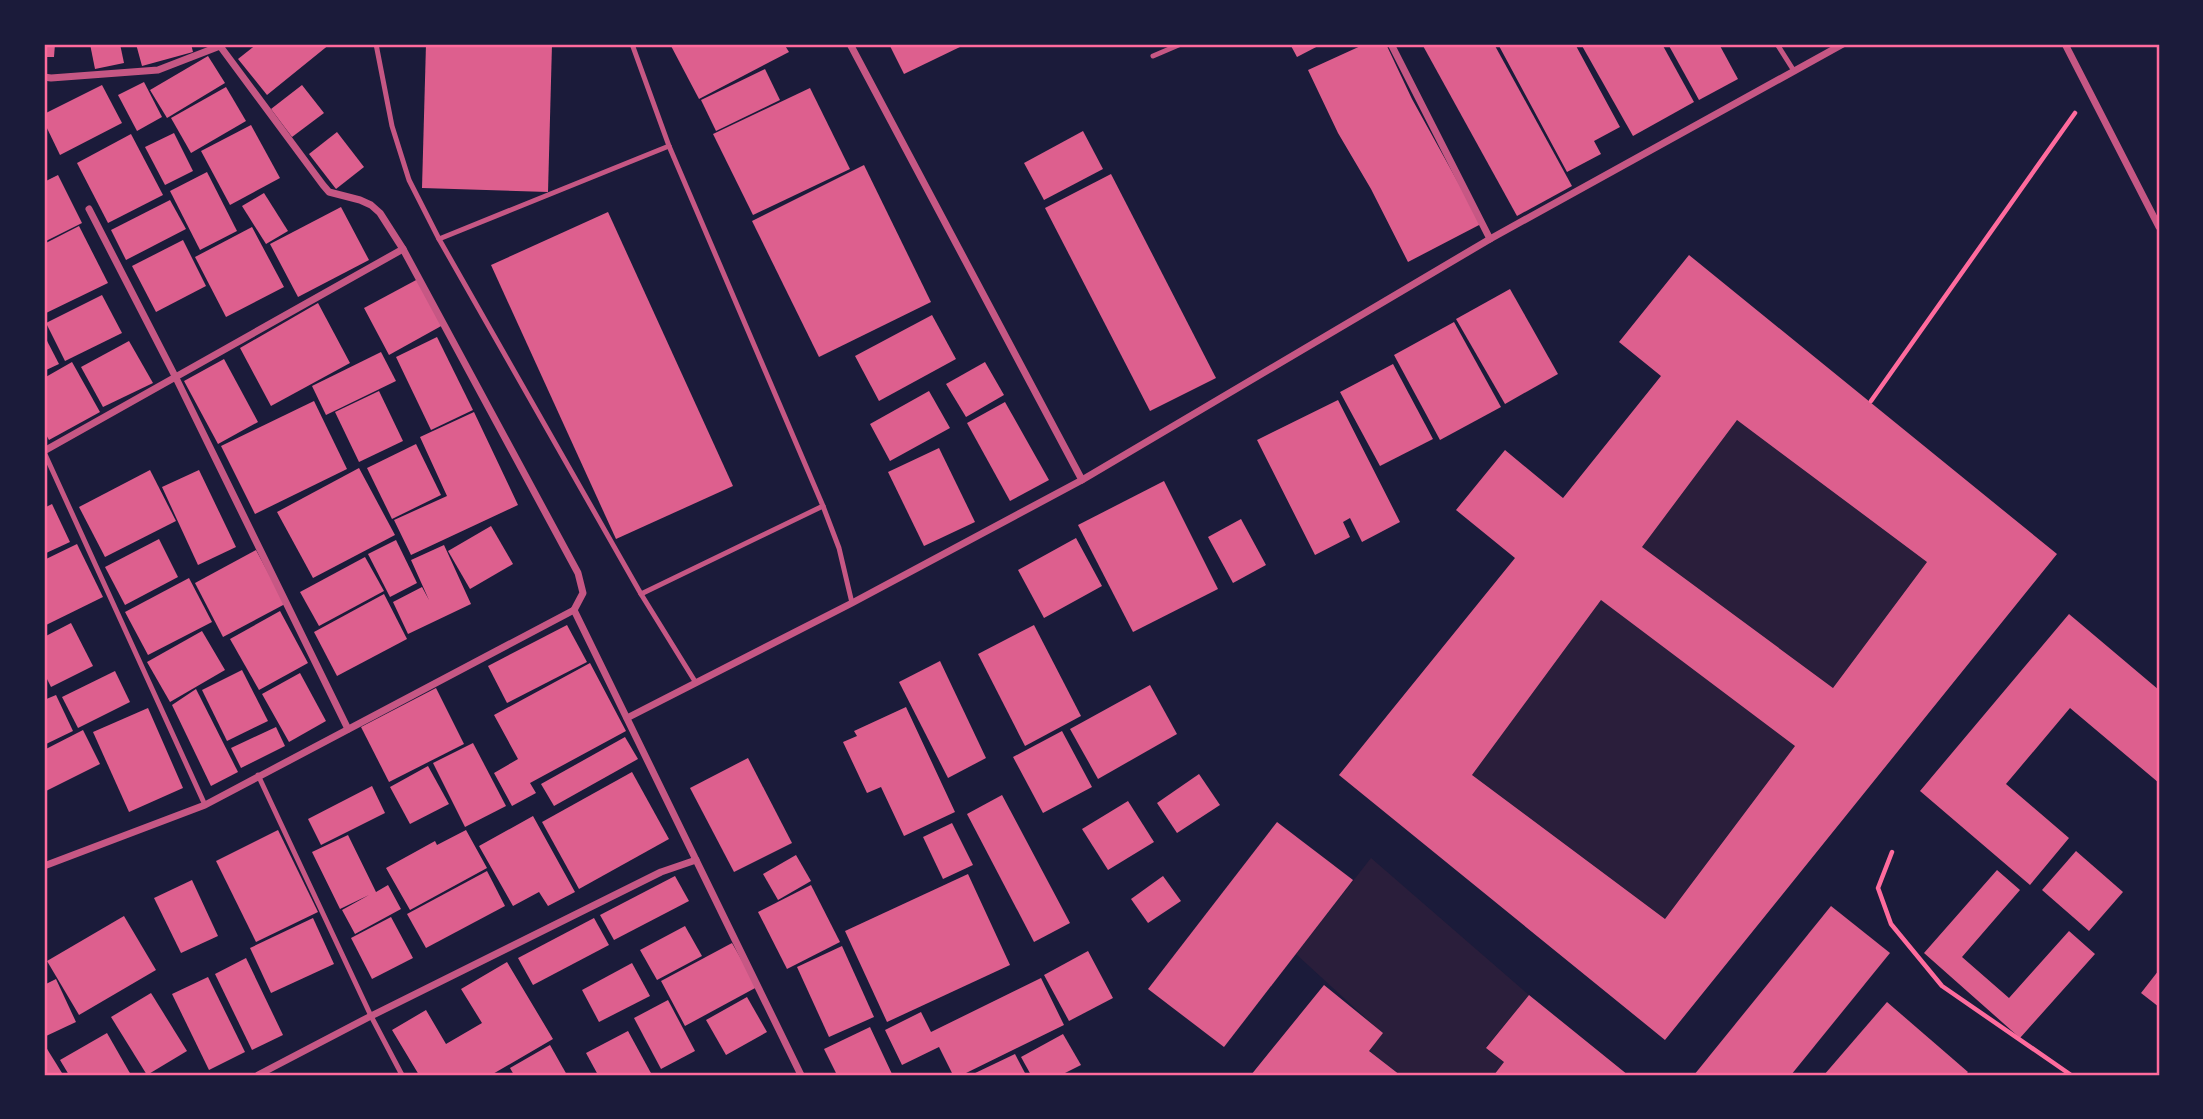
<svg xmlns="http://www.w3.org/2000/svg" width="2203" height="1119" viewBox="0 0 2203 1119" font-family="Karla,sans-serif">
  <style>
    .green { fill: #2a1e3b }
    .building { fill: #dd5f8e; fill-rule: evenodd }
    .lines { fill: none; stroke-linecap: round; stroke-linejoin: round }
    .path { stroke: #ff6b9d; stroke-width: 4.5 }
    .service { stroke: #c65784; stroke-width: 5 }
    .minor { stroke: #c65784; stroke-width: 7 }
    .neatline { fill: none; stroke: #ff6b9d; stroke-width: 2.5 }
  </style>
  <rect width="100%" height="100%" fill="#1b1b3a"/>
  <g class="green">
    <path d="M1737,420L1927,562L1833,688L1642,547Z"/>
    <path d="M1601,600L1795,746L1665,919L1472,775Z"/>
    <path d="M1371,858L1529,995L1486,1047L1504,1062L1494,1075H1400L1369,1051L1382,1033L1296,954Z"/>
  </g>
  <g class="building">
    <path d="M44,44H55L54,57H44Z"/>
    <path d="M90,44H120L124,63L95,69Z"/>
    <path d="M136,44H191L193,52L142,66Z"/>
    <path d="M257,44H330L267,95L238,59Z"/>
    <path d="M426,44H552L548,192L422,188Z"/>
    <path d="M670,44H784L789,52L699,99Z"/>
    <path d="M889,44H961L962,46L904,74Z"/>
    <path d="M1290,44H1322L1297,57Z"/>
    <path d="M1365,44H1386L1412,99L1481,224L1408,262L1371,189L1338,133L1308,70Z"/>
    <path d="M1422,44H1494L1572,186L1517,216Z"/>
    <path d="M1498,44H1575L1620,127L1594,141L1601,154L1567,172Z"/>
    <path d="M1581,44H1662L1694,102L1633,136Z"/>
    <path d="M1668,44H1719L1738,79L1699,100Z"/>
    <path d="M208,56L225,83L167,118L150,90Z"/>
    <path d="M765,69L780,100L716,131L701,100Z"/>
    <path d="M144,82L162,117L137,131L118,95Z"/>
    <path d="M102,85L122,123L60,155L44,122V114Z"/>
    <path d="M302,85L324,113L292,137L271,109Z"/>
    <path d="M226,87L246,121L191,153L171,118Z"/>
    <path d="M810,88L850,169L753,215L713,134Z"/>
    <path d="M251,125L280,178L230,205L201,151Z"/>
    <path d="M1083,131L1103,169L1044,200L1024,163Z"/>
    <path d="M337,132L364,167L336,189L309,154Z"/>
    <path d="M174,133L193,171L165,185L145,147Z"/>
    <path d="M131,134L163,195L108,223L77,163Z"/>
    <path d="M864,165L931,302L819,357L752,221Z"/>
    <path d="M207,172L237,231L200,250L170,191Z"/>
    <path d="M1111,174L1216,378L1150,411L1045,208Z"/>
    <path d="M58,175L82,223L44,242V182Z"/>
    <path d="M264,193L288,231L266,244L242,206Z"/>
    <path d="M170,200L186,229L126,260L111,230Z"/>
    <path d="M341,207L369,260L298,297L270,244Z"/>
    <path d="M608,212L733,486L616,539L491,265Z"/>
    <path d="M79,226L108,283L44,314V244Z"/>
    <path d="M252,227L284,287L226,317L195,257Z"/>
    <path d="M183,240L206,286L156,312L132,266Z"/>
    <path d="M1689,255L2057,554L1665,1040L1339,775L1515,558L1456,510L1505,450L1563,498L1661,376L1619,342ZM1737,420L1927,562L1833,688L1642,547ZM1601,600L1795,746L1665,919L1472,775Z"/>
    <path d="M418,279L443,325L389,355L364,308Z"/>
    <path d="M1510,289L1558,374L1505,404L1456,319Z"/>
    <path d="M102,295L122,333L65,361L46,323Z"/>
    <path d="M318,303L350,363L271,406L240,348Z"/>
    <path d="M932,315L956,359L879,401L855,356Z"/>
    <path d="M1454,322L1501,407L1440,440L1394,355Z"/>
    <path d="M44,335L59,364L44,371Z"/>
    <path d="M437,337L473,410L431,430L396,357Z"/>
    <path d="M129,341L153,383L103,407L81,367Z"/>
    <path d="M381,352L396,381L326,415L312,386Z"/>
    <path d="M224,359L258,422L218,444L184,381Z"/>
    <path d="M72,362L100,412L49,440L44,431V378Z"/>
    <path d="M985,362L1004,395L966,417L946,384Z"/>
    <path d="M1393,364L1433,439L1380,466L1340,392Z"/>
    <path d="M379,391L403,441L359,462L335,412Z"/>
    <path d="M929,391L950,428L890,461L870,424Z"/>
    <path d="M1338,400L1400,522L1362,542L1350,518L1343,522L1350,537L1315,555L1257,440Z"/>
    <path d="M314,401L347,469L255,514L221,446Z"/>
    <path d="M1005,402L1049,480L1010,501L967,423Z"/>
    <path d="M474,412L518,505L411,555L394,520L447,496L420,437Z"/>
    <path d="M416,444L441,495L392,519L367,468Z"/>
    <path d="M939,448L975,522L924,546L888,472Z"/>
    <path d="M359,468L395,535L313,578L277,512Z"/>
    <path d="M150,470L176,521L105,557L79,507Z"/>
    <path d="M199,470L236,547L198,565L162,487Z"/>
    <path d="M1164,481L1218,589L1133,632L1078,525Z"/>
    <path d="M52,504L70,542L44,554V508Z"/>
    <path d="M1241,519L1266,565L1233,583L1208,537Z"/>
    <path d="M491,526L513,564L470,589L448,551Z"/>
    <path d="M1076,538L1102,586L1044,618L1018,570Z"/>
    <path d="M159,539L178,577L125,605L105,567Z"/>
    <path d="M396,540L417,583L390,597L368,554Z"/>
    <path d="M77,544L103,597L44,626V560Z"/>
    <path d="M444,545L471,604L408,634L393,602L422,587L429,600L411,560Z"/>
    <path d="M256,550L285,604L223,637L195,583Z"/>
    <path d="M365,557L384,591L319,626L300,592Z"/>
    <path d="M189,578L212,622L148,655L125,612Z"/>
    <path d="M384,594L407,639L337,676L314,632Z"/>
    <path d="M280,611L308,663L259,690L230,639Z"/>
    <path d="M2069,614L2159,690V783L2070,708L2006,784L2069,838L2030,885L1920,791Z"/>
    <path d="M71,623L93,666L51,687L44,673V637Z"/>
    <path d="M567,625L587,662L507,703L488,666Z"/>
    <path d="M1034,625L1081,716L1025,746L978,654Z"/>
    <path d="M202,631L225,670L170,702L147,662Z"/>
    <path d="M940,661L986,758L948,778L899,682Z"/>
    <path d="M590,663L626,731L530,783L536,793L512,806L494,773L518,759L494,715Z"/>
    <path d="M242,670L268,721L227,741L202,690Z"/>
    <path d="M115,671L130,702L78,728L62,697Z"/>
    <path d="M300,673L326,721L289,742L262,694Z"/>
    <path d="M1150,685L1177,734L1098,779L1070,729Z"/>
    <path d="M436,688L464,744L389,782L361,727Z"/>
    <path d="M196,689L238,772L211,786L172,705Z"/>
    <path d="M56,695L73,731L44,745V700Z"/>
    <path d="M906,707L955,812L904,836L881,787L867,793L843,742L857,736L854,731Z"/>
    <path d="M148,708L183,788L129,812L93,732Z"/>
    <path d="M276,727L285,746L241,768L231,748Z"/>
    <path d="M83,730L100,764L44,792V750Z"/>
    <path d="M1062,731L1092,787L1043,813L1013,757Z"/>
    <path d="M625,737L638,759L554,806L541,784Z"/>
    <path d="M473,743L506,806L465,827L433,763Z"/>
    <path d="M748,758L792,843L734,872L690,788Z"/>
    <path d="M428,766L449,804L410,824L390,787Z"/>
    <path d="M632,772L669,839L579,889L542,822Z"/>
    <path d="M1199,774L1220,805L1177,833L1157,803Z"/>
    <path d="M372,786L385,813L321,845L308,819Z"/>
    <path d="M1002,795L1070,923L1034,942L967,814Z"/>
    <path d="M1128,801L1154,842L1108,870L1082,829Z"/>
    <path d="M533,816L575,892L548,906L539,892L513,906L479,846Z"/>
    <path d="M1277,822L1353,880L1224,1047L1148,989Z"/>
    <path d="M952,823L973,865L943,879L923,837Z"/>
    <path d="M278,830L318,912L256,942L216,861Z"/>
    <path d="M466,830L487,868L410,910L386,868L435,841L437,845Z"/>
    <path d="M348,835L376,892L388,885L401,909L355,934L342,910L369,895L340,909L312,852Z"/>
    <path d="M2076,851L2123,892L2089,931L2042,890Z"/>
    <path d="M796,855L811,881L778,900L763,874Z"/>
    <path d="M1997,870L2020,890L1962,957L2009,998L2069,931L2095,954L2020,1038L1924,953Z"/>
    <path d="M487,871L505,906L426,948L407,914Z"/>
    <path d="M968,874L1010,965L887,1022L845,931Z"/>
    <path d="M675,876L689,901L614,940L600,915Z"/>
    <path d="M1163,876L1181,901L1148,923L1131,899Z"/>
    <path d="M192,880L218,936L181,953L154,898Z"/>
    <path d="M811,885L840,942L787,969L758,912Z"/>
    <path d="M1831,906L1890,953L1791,1075H1694Z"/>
    <path d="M124,916L156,970L79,1015L47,961Z"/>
    <path d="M391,917L413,958L372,979L351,938Z"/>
    <path d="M313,918L334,964L271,993L250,948Z"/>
    <path d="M594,918L609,945L533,985L518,958Z"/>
    <path d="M685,926L702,956L657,980L640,950Z"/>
    <path d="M732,943L757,987L685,1026L661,981Z"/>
    <path d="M842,946L874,1017L829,1037L797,967Z"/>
    <path d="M1088,951L1113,998L1069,1021L1044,975Z"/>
    <path d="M246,958L283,1035L252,1050L215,974Z"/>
    <path d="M507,962L553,1039L491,1075H419L392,1030L426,1010L446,1044L482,1023L461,989Z"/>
    <path d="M632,963L650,996L599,1022L582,990Z"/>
    <path d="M2159,970V1007L2141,993Z"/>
    <path d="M208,977L245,1052L209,1070L172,994Z"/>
    <path d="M1041,978L1064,1025L962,1075H953L939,1047L902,1065L885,1030L921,1012L931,1032Z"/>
    <path d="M56,979L76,1022L44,1037V985Z"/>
    <path d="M1324,985L1383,1033L1369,1051L1400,1075H1251Z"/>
    <path d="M151,993L187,1051L147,1075L111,1017Z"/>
    <path d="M1529,995L1628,1075H1494L1504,1062L1486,1048Z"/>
    <path d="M747,997L767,1032L726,1055L706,1020Z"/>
    <path d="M668,1000L695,1051L661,1069L634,1018Z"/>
    <path d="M1887,1002L1968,1072L1965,1075H1824Z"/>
    <path d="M870,1027L892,1074L837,1075L824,1049Z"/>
    <path d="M628,1031L652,1075H598L586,1053Z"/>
    <path d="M107,1033L131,1075H69L60,1060Z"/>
    <path d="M1063,1034L1081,1065L1061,1075H1031L1021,1057Z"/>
    <path d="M44,1044L62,1073L58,1075H44Z"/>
    <path d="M550,1045L567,1075H514L510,1068Z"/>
    <path d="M1015,1054L1026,1075H971Z"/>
  </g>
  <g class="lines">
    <g class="path">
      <path d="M1871,401L2075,113"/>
      <path d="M1892,852L1878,888L1891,924L1942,986L2071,1075"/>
    </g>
    <g class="service">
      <path d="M376,44L392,126L409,180L439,239L641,594L696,683"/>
      <path d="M632,44L669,146L823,506L839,548L852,603"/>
      <path d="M1777,44L1794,71"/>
      <path d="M1153,56L1181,44"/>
      <path d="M439,239L669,146"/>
      <path d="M44,452L205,805"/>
      <path d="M641,594L823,506"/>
      <path d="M258,775L371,1016L402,1075"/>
    </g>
    <g class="minor">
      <path d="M850,44L1082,480"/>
      <path d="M1391,44L1490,239"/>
      <path d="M2065,44L2159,227"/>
      <path d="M44,77L51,78L158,70L220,46L323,185L329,192L360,200L371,205L380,213L403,249L578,573L583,593L574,610L801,1075"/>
      <path d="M89,209L176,378L348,729"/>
      <path d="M44,451L403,249"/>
      <path d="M627,718L852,603L1082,480L1490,239L1843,44"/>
      <path d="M44,866L205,805L574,610"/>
      <path d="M258,1075L371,1016L661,872L696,860"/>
    </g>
  </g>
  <rect width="2203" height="1119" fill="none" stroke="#1b1b3a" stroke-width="91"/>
  <rect x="46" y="46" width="2112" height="1028" class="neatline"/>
</svg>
